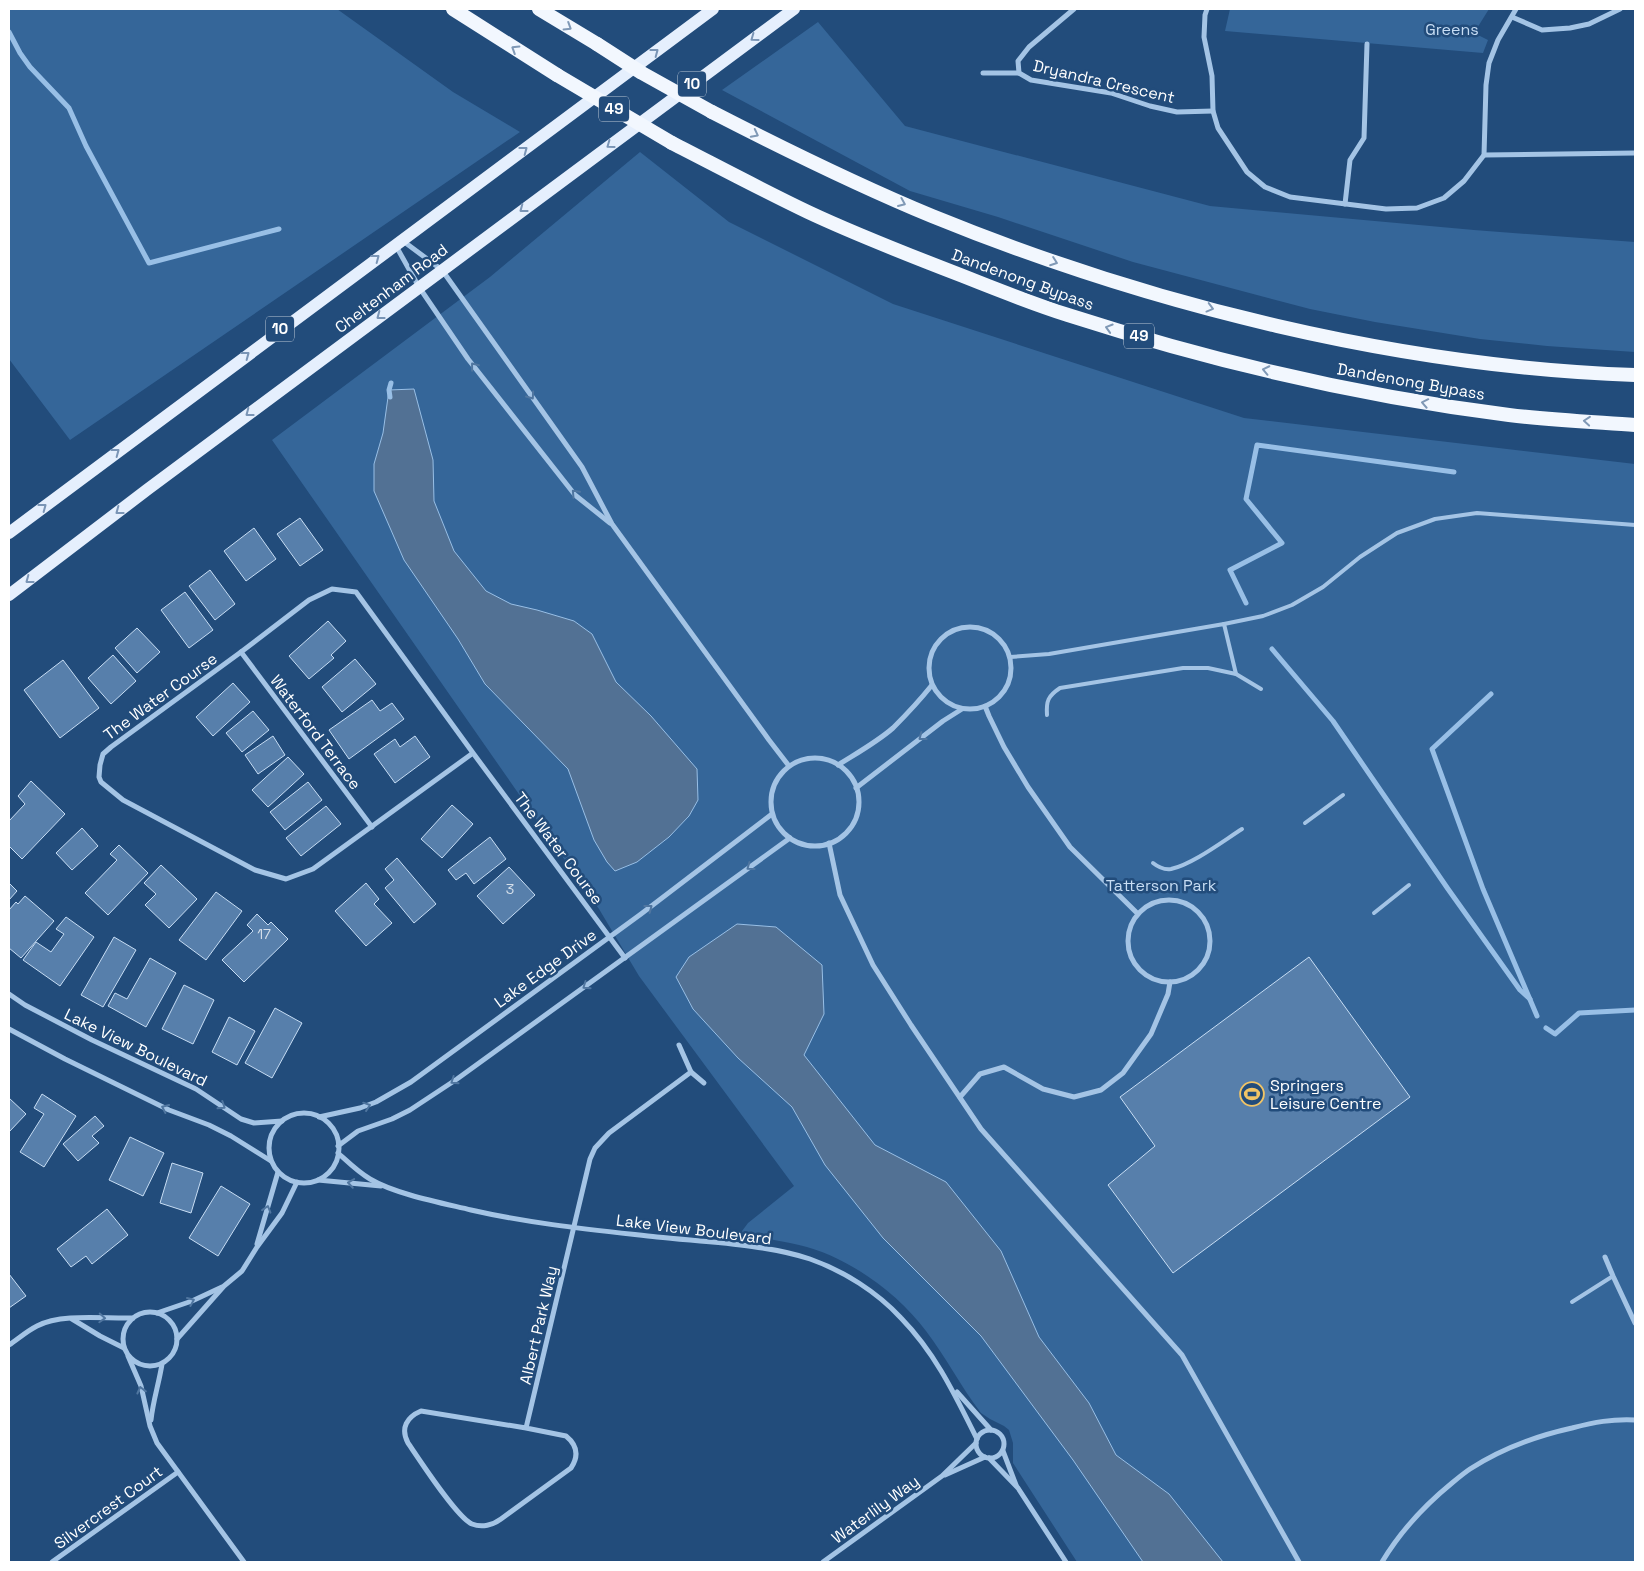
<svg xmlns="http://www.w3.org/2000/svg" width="1644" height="1571" viewBox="0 0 1644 1571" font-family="'Space Grotesk',sans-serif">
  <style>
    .green { fill: #356699 }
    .water { fill: #527194; stroke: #98bfe6 }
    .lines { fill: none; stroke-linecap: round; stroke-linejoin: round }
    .stream { stroke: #98bfe6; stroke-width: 5 }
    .building { fill: #577fab; stroke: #c7ddf4 }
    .service { stroke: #a4c4e5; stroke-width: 4 }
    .minor { stroke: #a4c4e5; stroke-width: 5 }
    .primary { stroke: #e5effd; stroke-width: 12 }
    .trunk { stroke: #f2f7fe; stroke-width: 14 }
    .trunk-bridge { stroke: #f2f7fe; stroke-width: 14 }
    .oneway { stroke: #8099b6 }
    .oneway2 { stroke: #7a95b6 }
    .oneway3 { stroke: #5076a0 }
    .labels { text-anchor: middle; stroke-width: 5; stroke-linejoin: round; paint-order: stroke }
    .number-label { font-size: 14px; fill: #d5dfea }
    .shield { fill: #224c7b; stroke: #bdc9d7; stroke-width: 1 }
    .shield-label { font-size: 15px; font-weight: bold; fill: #fff }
    .park-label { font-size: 16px; fill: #c7ddf4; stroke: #224c7b }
    .street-label { font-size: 16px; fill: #fff; stroke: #224c7b }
    .poi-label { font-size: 16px; fill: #fff; stroke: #224c7b; text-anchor: start }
  </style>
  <rect width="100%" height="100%" fill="#224c7b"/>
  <g class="green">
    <path d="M9,9H337L453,92L520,132L70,440L9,359Z"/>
    <path d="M1230,9H1489L1474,33L1488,40L1483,53L1225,31Z"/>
    <path d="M818,22L905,126L1210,206L1474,230L1635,242V352L1547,346L1480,339L1375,322L1310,309L1133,262L998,217L910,191L722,90Z"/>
    <path d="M640,152L729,222L893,304L1244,418L1635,464V1562H1077L1013,1463V1443L1009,1430L1004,1426L990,1419L981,1413C961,1387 946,1357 926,1331C897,1292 847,1256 799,1245C780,1240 759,1238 739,1235L748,1223L794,1186L639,976L599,909L272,440L490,277Z"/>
  </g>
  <g class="water">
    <path d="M414,389L433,460L434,501L454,551L486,591L511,604L537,610L574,621L592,634L616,682L651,716L697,769L698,800L689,816L669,837L637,862L615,871L607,862L594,840L568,769L485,684L458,639L404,560L374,491V464L383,433L389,390Z"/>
    <path d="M737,924L776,927L822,965L824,1014L804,1055L875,1145L946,1182L1001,1251L1039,1337L1089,1403L1116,1455L1169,1494L1223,1562H1143L1073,1460L981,1336L883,1238L825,1165L792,1107L738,1058L693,1009L676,977L689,957Z"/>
  </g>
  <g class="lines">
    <g class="stream">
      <path d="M9,32L20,53L30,67L69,108L86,146L149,263L279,229"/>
      <path d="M390,397L389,390L391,383"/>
      <path d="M1246,603L1230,570L1282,543L1246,499L1257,445L1454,472"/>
      <path d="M1272,649L1333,721L1448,889L1520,990L1530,999"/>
      <path d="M1491,694L1432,749L1483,889L1537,1016"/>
      <path d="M1546,1028L1555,1034L1579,1013L1635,1010"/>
    </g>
  </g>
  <g class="building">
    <path d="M300,518L323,550L300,566L277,534Z"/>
    <path d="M254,528L276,559L246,581L224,551Z"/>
    <path d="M210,570L235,604L215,620L189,586Z"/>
    <path d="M185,592L213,630L189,648L161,610Z"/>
    <path d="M328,621L346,641L331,655L334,658L309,679L289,656Z"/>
    <path d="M137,628L160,652L137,673L115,648Z"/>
    <path d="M113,655L136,681L111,704L88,678Z"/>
    <path d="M355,659L376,684L342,712L322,687Z"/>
    <path d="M63,660L99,708L60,738L24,690Z"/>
    <path d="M233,683L250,702L213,736L196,717Z"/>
    <path d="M372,700L380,711L392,703L404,719L349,759L329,730Z"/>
    <path d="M253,711L269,730L242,752L226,733Z"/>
    <path d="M273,736L285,755L258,774L245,755Z"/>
    <path d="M415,736L430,757L395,783L374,754L395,739L400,747Z"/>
    <path d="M288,757L304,774L268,807L252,790Z"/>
    <path d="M31,781L65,814L22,859L9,846V821L25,804L18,796Z"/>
    <path d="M308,782L322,800L285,830L270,812Z"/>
    <path d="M452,805L473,824L442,858L421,839Z"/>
    <path d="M326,806L341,824L301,856L286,838Z"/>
    <path d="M82,828L98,846L72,870L56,853Z"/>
    <path d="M490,837L506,859L474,884L466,873L456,880L448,870Z"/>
    <path d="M119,845L148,873L108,915L85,893L117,860L110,854Z"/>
    <path d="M397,858L436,904L414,923L385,888L394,880L385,869Z"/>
    <path d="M161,865L197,899L169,928L145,905L156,894L144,883Z"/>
    <path d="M509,867L535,895L503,924L477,896Z"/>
    <path d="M9,883L17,891L9,900Z"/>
    <path d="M366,883L379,899L374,904L392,923L366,946L335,911Z"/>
    <path d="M216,892L242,911L206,960L179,940Z"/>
    <path d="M25,896L54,921L21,958L9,948V910L16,902L18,904Z"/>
    <path d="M257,914L268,925L271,922L288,939L244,982L222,960L253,931L247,925Z"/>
    <path d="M66,917L94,937L60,986L23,960L36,942L51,952L64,934L56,929Z"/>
    <path d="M114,937L136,950L103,1007L81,995Z"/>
    <path d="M1309,957L1410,1097L1173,1273L1108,1185L1155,1146L1120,1097Z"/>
    <path d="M150,958L176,973L146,1027L108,1006L115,993L127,999Z"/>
    <path d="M184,985L214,1000L193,1044L162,1029Z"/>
    <path d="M275,1008L302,1023L272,1078L245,1063Z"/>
    <path d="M229,1017L255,1031L237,1065L212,1052Z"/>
    <path d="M42,1094L76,1116L44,1167L20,1152L44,1114L34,1108Z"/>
    <path d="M9,1098L26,1114L9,1132Z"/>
    <path d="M95,1116L104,1126L92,1136L99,1143L78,1161L63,1144Z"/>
    <path d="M130,1137L164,1153L143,1196L109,1180Z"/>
    <path d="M172,1163L203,1173L191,1213L160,1203Z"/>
    <path d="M221,1186L250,1204L218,1256L189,1238Z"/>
    <path d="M107,1209L128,1235L92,1264L86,1256L71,1267L57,1249Z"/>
    <path d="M9,1274L26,1296L9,1308Z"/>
  </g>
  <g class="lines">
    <g class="service">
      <path d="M1224,624L1263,616L1292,605L1323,587L1360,557L1397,533L1435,519L1477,513L1635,525"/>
      <path d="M1010,657L1049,654L1224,624L1236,674L1261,689"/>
      <path d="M1047,715C1046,701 1048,696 1060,688L1183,668H1208L1236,674"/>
      <path d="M1305,823L1343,795"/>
      <path d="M1153,863C1158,867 1164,870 1171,869C1193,864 1223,841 1242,829"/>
      <path d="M1374,913L1409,885"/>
      <path d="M1572,1302L1613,1276"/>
    </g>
    <g class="minor">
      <path d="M1074,9L1029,47L1018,61L1019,73L1031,80L1111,93L1150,106L1177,112L1213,111"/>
      <path d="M1207,9L1205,15L1204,37L1212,76L1213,111L1218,128L1247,172L1265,187L1290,197L1386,209L1417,208L1444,198L1464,181L1484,155L1486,85L1489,63L1498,40L1516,9"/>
      <path d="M1512,17L1542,30L1570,28L1589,24L1620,9"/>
      <path d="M983,73H1019"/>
      <path d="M1484,155L1635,153"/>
      <path d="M1345,204L1350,160L1364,138L1367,44"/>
      <path d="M403,241L442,270L582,467L612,524L769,740L789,766"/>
      <path d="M396,246L419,287L468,359L575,495L610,523"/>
      <circle cx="970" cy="668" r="41"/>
      <path d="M241,652L372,827"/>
      <path d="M985,706L989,716L1004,747L1028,787L1070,847L1137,913"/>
      <path d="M473,753L313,869L286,879L255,870L123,800L101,782L99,777L100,765L103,754L111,747L241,652L309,600L332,589L356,592L473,753L625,958"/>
      <circle cx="815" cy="802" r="44"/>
      <path d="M838,765C857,753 877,742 893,728C907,714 920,700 932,685"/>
      <path d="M856,788L943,721L962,709"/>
      <path d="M829,843L840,895L873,965L911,1025L981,1129L1182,1355L1299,1562"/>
      <circle cx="1169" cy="941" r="41"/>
      <path d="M9,994L25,1005L92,1040L196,1089L241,1119L254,1123L282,1121"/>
      <path d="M9,1029L65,1059L169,1110L209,1125L231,1136L271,1161"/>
      <path d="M679,1045L691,1072L704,1083"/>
      <path d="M960,1097L980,1074L1004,1067L1043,1089L1074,1097L1101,1090L1123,1073L1151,1034L1168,994L1170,982"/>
      <circle cx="304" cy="1148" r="35"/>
      <path d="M319,1117L360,1108L376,1102L411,1082L641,914L772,814"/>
      <path d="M338,1146L358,1131L392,1119L410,1110L457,1079L790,838"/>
      <path d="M338,1153C348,1162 358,1172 370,1179C395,1194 442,1203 471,1210C532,1224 595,1230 657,1237C705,1242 765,1244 810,1259C844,1271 877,1292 901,1318C936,1354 955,1395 977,1439"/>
      <path d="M318,1180L381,1186"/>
      <path d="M257,1244L278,1172"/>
      <path d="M1605,1257L1613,1276L1635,1323"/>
      <circle cx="150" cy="1339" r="27"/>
      <path d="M157,1313L192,1301L222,1287"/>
      <path d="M72,1319L100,1336L124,1348"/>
      <path d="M177,1339L224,1286L242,1271L257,1247L282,1213L297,1182"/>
      <path d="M9,1345C18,1339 27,1331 37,1326C62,1313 105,1319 133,1318"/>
      <path d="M128,1356L141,1386L150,1426L157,1443L244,1562"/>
      <path d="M957,1392L991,1430"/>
      <path d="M151,1420C153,1401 159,1383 162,1364"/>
      <path d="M526,1428L566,1436C577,1445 579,1456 571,1468L501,1519C493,1525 482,1528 472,1524C457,1518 419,1459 408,1443C400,1428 407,1417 421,1411L526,1428L590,1159L595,1148L609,1133L691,1072"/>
      <circle cx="990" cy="1444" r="14"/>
      <path d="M1003,1451L1016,1485"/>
      <path d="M989,1458L1018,1488L1066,1562"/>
      <path d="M945,1475L985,1457"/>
      <path d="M52,1562L178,1472"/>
      <path d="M823,1562L942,1476L976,1443"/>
      <path d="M1382,1562C1400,1532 1425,1505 1452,1483C1458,1478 1464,1473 1470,1469C1501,1449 1536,1436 1572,1428C1595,1422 1611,1419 1635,1420"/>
    </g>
    <g class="primary">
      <path d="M9,533L713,9"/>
      <path d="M9,595L148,489L794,9"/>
    </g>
    <g class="trunk">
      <path d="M453,9L557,75"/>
      <path d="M539,9L597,44"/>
      <path d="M712,112C784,149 857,185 932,216C1150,305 1399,367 1635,375"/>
      <path d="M672,143C717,166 762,190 808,212C859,236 911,256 963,276C998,290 1033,304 1068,315C1211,361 1359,396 1509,415C1550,420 1593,422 1635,425"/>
    </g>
    <g class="trunk-bridge">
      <path d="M597,44L642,73L712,112"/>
      <path d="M557,75L672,143"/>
    </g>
  </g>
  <defs><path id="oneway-chevron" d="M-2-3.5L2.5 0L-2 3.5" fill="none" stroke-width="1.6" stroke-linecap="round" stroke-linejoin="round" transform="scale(1.25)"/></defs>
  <g class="oneway">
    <use href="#oneway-chevron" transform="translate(568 27) rotate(32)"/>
    <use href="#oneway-chevron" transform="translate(515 49) rotate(-148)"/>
    <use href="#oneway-chevron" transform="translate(755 134) rotate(27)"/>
    <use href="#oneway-chevron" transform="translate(902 203) rotate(23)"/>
    <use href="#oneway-chevron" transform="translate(1054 262) rotate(20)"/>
    <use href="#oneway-chevron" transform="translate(1210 308) rotate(15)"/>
    <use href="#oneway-chevron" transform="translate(1109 328) rotate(-163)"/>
    <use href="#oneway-chevron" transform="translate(1266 370) rotate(-168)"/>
    <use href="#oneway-chevron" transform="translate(1425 403) rotate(-169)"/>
    <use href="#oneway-chevron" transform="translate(1587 421) rotate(-175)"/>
  </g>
  <g class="oneway2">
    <use href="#oneway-chevron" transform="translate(754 38) rotate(144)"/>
    <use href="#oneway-chevron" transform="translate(655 52) rotate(-37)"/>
    <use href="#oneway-chevron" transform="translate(610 145) rotate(144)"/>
    <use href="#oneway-chevron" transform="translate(524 150) rotate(-37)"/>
    <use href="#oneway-chevron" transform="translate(523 209) rotate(143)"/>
    <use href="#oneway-chevron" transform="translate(376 258) rotate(-37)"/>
    <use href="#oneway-chevron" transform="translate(380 316) rotate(143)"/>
    <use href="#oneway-chevron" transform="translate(246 355) rotate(-37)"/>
    <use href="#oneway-chevron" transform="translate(249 413) rotate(143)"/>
    <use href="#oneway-chevron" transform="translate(116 452) rotate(-37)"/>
    <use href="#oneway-chevron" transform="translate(43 507) rotate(-37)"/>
    <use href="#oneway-chevron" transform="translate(119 511) rotate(143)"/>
    <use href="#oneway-chevron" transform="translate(29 580) rotate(143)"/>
  </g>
  <g class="oneway3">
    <use href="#oneway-chevron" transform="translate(474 366) rotate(-128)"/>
    <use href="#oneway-chevron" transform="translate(531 396) rotate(55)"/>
    <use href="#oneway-chevron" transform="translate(575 493) rotate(-133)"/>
    <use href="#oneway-chevron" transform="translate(922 737) rotate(143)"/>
    <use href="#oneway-chevron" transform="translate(750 867) rotate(144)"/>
    <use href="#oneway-chevron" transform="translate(649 908) rotate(-37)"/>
    <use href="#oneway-chevron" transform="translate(586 986) rotate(145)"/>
    <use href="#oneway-chevron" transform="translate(454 1081) rotate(146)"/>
    <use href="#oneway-chevron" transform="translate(222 1106) rotate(33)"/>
    <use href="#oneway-chevron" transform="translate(367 1106) rotate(-19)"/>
    <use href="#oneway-chevron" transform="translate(165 1108) rotate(-155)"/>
    <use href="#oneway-chevron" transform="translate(351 1183) rotate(-171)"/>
    <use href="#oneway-chevron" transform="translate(267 1209) rotate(-73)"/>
    <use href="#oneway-chevron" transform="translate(191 1301) rotate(-23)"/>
    <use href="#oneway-chevron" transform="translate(102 1318) rotate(3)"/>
    <use href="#oneway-chevron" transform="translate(141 1390) rotate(-104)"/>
  </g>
  <defs>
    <g id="stadium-ring" transform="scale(1.25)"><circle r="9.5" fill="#224c7b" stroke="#f1c466" stroke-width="1.5"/><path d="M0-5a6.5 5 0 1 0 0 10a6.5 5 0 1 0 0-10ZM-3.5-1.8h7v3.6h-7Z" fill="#f1c466"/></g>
  </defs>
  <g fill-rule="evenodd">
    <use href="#stadium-ring" x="1252" y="1094"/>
  </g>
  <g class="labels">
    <g class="number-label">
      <text x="510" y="894">3</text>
      <text x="264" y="939">17</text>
    </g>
    <g class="shield">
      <rect x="678" y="71.5" width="28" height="25" rx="4"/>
      <rect x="599" y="96.5" width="30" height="25" rx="4"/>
      <rect x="266" y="316.5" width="28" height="25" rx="4"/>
      <rect x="1124" y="323.5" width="30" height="25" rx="4"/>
    </g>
    <g class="shield-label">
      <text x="692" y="89">10</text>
      <text x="614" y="114">49</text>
      <text x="280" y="334">10</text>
      <text x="1139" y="341">49</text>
    </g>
    <g class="park-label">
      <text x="1452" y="35">Greens</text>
      <text x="1161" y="891">Tatterson Park</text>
    </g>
    <g class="street-label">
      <text transform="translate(1104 81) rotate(13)" y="6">Dryandra Crescent</text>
      <text transform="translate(1023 279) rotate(20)" y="6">Dandenong Bypass</text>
      <text transform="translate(391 288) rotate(-37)" y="6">Cheltenham Road</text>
      <text transform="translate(1411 381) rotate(10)" y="6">Dandenong Bypass</text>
      <text transform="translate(160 696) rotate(-36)" y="6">The Water Course</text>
      <text transform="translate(316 732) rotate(53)" y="6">Waterford Terrace</text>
      <text transform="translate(559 848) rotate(53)" y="6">The Water Course</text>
      <text transform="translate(545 968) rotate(-36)" y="6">Lake Edge Drive</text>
      <text transform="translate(136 1047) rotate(26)" y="6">Lake View Boulevard</text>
      <text transform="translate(694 1229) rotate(7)" y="6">Lake View Boulevard</text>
      <text transform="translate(538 1325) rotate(-77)" y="6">Albert Park Way</text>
      <text transform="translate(108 1507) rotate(-36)" y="6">Silvercrest Court</text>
      <text transform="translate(875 1509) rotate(-36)" y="6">Waterlily Way</text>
    </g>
    <g class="poi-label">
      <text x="1270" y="1091">Springers<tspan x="1270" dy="18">Leisure Centre</tspan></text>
    </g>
  </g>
  <rect width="1644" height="1571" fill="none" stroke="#ffffff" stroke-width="20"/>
</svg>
